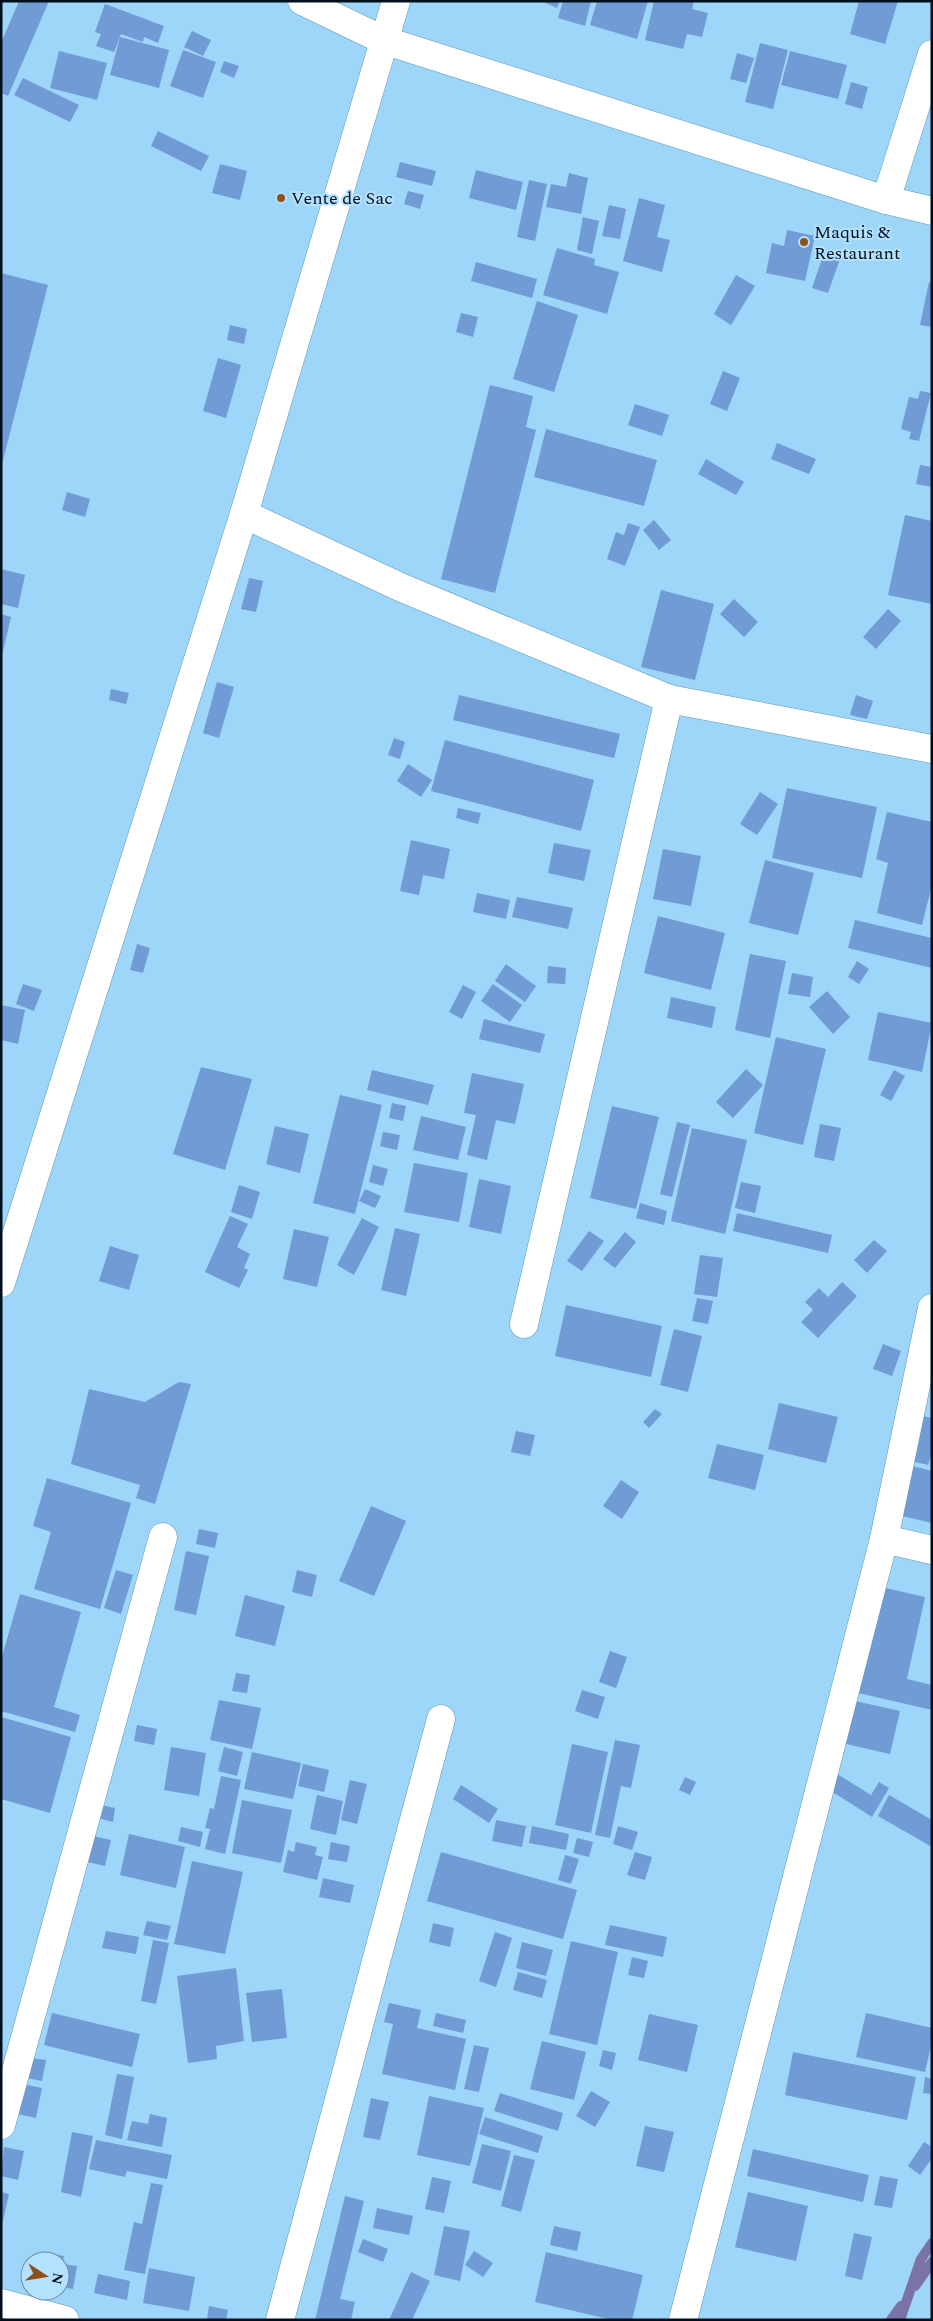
<svg xmlns="http://www.w3.org/2000/svg" width="933" height="2321" viewBox="0 0 933 2321" font-family="Spectral,serif">
  <style>
    .lines { fill: none; stroke-linecap: round; stroke-linejoin: round }
    .stream { stroke: #7b73a6; stroke-width: 10 }
    .building { fill: #709bd4 }
    .minor-casing { stroke: #5f97b7; stroke-width: 29 }
    .minor { stroke: #fff; stroke-width: 28 }
    .poi-dot { fill: #904f19; stroke: #b4e1fd; stroke-width: 2 }
    .labels { text-anchor: middle; stroke-width: 4; stroke-linejoin: round; paint-order: stroke }
    .poi-label { font-size: 18px; fill: #000f1b; stroke: #b4e1fd; text-anchor: start }
  </style>
  <rect width="100%" height="100%" fill="#9dd6f9"/>
  <g class="lines">
    <g class="stream">
      <path d="M915,2286L932,2262"/>
      <path d="M891,2320L901,2306"/>
      <path d="M900,2320L921,2259L932,2243"/>
    </g>
  </g>
  <g class="building">
    <path d="M19,1H49L8,96L1,93V43Z"/>
    <path d="M541,1H560L557,8Z"/>
    <path d="M563,1H591L585,26L558,18Z"/>
    <path d="M597,1H648L637,39L590,25Z"/>
    <path d="M654,1H694L692,9L708,13L702,37L687,34L683,49L645,40Z"/>
    <path d="M859,1H898L885,44L850,34Z"/>
    <path d="M105,4L164,26L158,43L144,37L143,42L121,34L114,52L96,46L101,34L95,32Z"/>
    <path d="M192,31L211,40L203,56L184,47Z"/>
    <path d="M120,37L169,50L159,88L110,75Z"/>
    <path d="M760,43L788,50L773,109L745,102Z"/>
    <path d="M183,50L216,62L203,98L170,86Z"/>
    <path d="M59,51L107,63L97,100L50,88Z"/>
    <path d="M790,51L847,65L838,99L781,85Z"/>
    <path d="M737,53L754,58L746,83L730,79Z"/>
    <path d="M224,61L239,66L234,78L220,72Z"/>
    <path d="M23,78L79,105L70,122L14,95Z"/>
    <path d="M851,82L868,87L862,109L845,104Z"/>
    <path d="M158,131L209,156L201,171L151,146Z"/>
    <path d="M400,162L436,171L432,186L396,177Z"/>
    <path d="M220,164L247,171L240,200L212,193Z"/>
    <path d="M476,170L523,182L516,210L469,198Z"/>
    <path d="M569,173L588,178L581,214L546,207L551,184L566,187Z"/>
    <path d="M529,180L547,184L535,241L517,237Z"/>
    <path d="M408,191L424,195L420,209L404,204Z"/>
    <path d="M639,198L665,205L657,237L670,240L662,272L623,261Z"/>
    <path d="M609,205L626,209L620,239L602,236Z"/>
    <path d="M583,217L599,221L592,254L577,250Z"/>
    <path d="M787,230L815,236L805,281L766,273L772,243L784,246Z"/>
    <path d="M557,248L595,259L594,265L619,272L607,314L543,295Z"/>
    <path d="M824,253L840,259L828,293L812,288Z"/>
    <path d="M476,262L537,279L532,298L471,281Z"/>
    <path d="M1,273L48,285L2,464H1Z"/>
    <path d="M736,275L755,286L731,325L714,314Z"/>
    <path d="M929,282L932,283V327L920,325Z"/>
    <path d="M537,301L578,315L554,392L513,379Z"/>
    <path d="M461,313L478,317L473,337L456,332Z"/>
    <path d="M230,325L247,329L244,344L227,340Z"/>
    <path d="M218,358L241,365L226,418L203,411Z"/>
    <path d="M723,371L740,378L727,411L710,404Z"/>
    <path d="M490,385L533,396L526,427L536,430L495,593L441,579Z"/>
    <path d="M920,391L931,393L919,441L909,439L911,432L901,429L909,397L918,399Z"/>
    <path d="M635,404L669,415L662,436L628,425Z"/>
    <path d="M546,429L657,460L644,506L534,477Z"/>
    <path d="M777,443L816,459L809,474L771,459Z"/>
    <path d="M706,459L744,482L736,495L698,474Z"/>
    <path d="M920,465L932,467V487L916,484Z"/>
    <path d="M67,492L90,499L85,517L62,510Z"/>
    <path d="M905,515L932,521V604L888,595Z"/>
    <path d="M654,520L671,540L659,550L643,530Z"/>
    <path d="M628,523L640,527L625,566L607,559L616,532L624,535Z"/>
    <path d="M1,569L25,575L18,608L1,604Z"/>
    <path d="M249,578L263,581L256,612L241,609Z"/>
    <path d="M661,590L714,604L695,680L641,667Z"/>
    <path d="M734,599L758,622L744,637L720,614Z"/>
    <path d="M888,609L901,621L876,649L863,637Z"/>
    <path d="M1,614L11,617L2,656L1,655Z"/>
    <path d="M217,682L234,687L219,738L203,733Z"/>
    <path d="M111,689L129,693L126,704L109,700Z"/>
    <path d="M459,695L620,734L614,758L453,720Z"/>
    <path d="M856,695L873,701L867,719L850,715Z"/>
    <path d="M394,738L405,742L400,759L388,755Z"/>
    <path d="M445,740L594,780L581,831L431,791Z"/>
    <path d="M408,764L432,780L421,797L397,781Z"/>
    <path d="M787,788L877,807L862,878L772,858Z"/>
    <path d="M760,792L778,804L757,835L740,824Z"/>
    <path d="M458,808L481,813L478,824L456,818Z"/>
    <path d="M887,812L932,822V885L922,925L877,913L888,863L876,859Z"/>
    <path d="M411,840L450,849L444,879L423,875L419,895L400,891Z"/>
    <path d="M554,843L591,850L584,881L548,873Z"/>
    <path d="M663,849L701,856L691,906L653,899Z"/>
    <path d="M765,860L814,873L798,935L749,923Z"/>
    <path d="M477,893L510,900L506,919L473,912Z"/>
    <path d="M517,897L573,908L568,929L512,917Z"/>
    <path d="M658,916L725,933L711,990L644,973Z"/>
    <path d="M855,920L932,938V968L848,948Z"/>
    <path d="M137,944L150,948L143,973L130,970Z"/>
    <path d="M750,954L786,961L770,1038L735,1030Z"/>
    <path d="M857,961L869,969L859,984L848,977Z"/>
    <path d="M506,964L536,986L525,1002L495,981Z"/>
    <path d="M548,966L566,968L565,984L547,983Z"/>
    <path d="M792,973L813,977L810,997L788,994Z"/>
    <path d="M23,984L42,990L34,1011L16,1004Z"/>
    <path d="M493,984L522,1005L510,1022L481,1001Z"/>
    <path d="M463,985L476,992L462,1019L449,1012Z"/>
    <path d="M827,991L850,1017L833,1034L809,1007Z"/>
    <path d="M671,997L716,1007L712,1028L667,1018Z"/>
    <path d="M1,1005L25,1010L18,1044L1,1040Z"/>
    <path d="M878,1012L932,1023L922,1072L868,1060Z"/>
    <path d="M484,1019L545,1034L540,1053L479,1039Z"/>
    <path d="M776,1037L826,1049L803,1145L754,1133Z"/>
    <path d="M201,1067L252,1079L225,1170L173,1154Z"/>
    <path d="M746,1069L763,1085L733,1118L716,1102Z"/>
    <path d="M372,1070L434,1085L428,1105L367,1090Z"/>
    <path d="M894,1070L905,1076L891,1101L880,1095Z"/>
    <path d="M472,1073L524,1084L515,1124L496,1120L487,1160L467,1155L476,1115L464,1113Z"/>
    <path d="M340,1095L382,1105L355,1214L313,1203Z"/>
    <path d="M392,1103L406,1106L403,1121L389,1118Z"/>
    <path d="M612,1106L659,1117L636,1209L590,1198Z"/>
    <path d="M421,1116L466,1127L458,1160L413,1150Z"/>
    <path d="M677,1122L690,1125L672,1197L660,1194Z"/>
    <path d="M820,1124L841,1128L834,1161L814,1157Z"/>
    <path d="M275,1126L309,1134L300,1173L266,1164Z"/>
    <path d="M692,1128L747,1140L725,1234L671,1221Z"/>
    <path d="M383,1132L400,1135L397,1150L380,1146Z"/>
    <path d="M414,1163L468,1173L459,1222L404,1212Z"/>
    <path d="M373,1165L388,1169L383,1186L369,1182Z"/>
    <path d="M479,1179L511,1186L501,1234L469,1227Z"/>
    <path d="M741,1182L761,1186L755,1213L735,1208Z"/>
    <path d="M239,1185L260,1192L252,1219L231,1212Z"/>
    <path d="M365,1189L381,1196L375,1208L359,1201Z"/>
    <path d="M640,1203L667,1211L664,1225L636,1218Z"/>
    <path d="M737,1213L832,1235L828,1253L733,1231Z"/>
    <path d="M230,1216L248,1224L237,1247L250,1254L244,1268L248,1270L239,1288L205,1272Z"/>
    <path d="M362,1218L379,1227L354,1275L337,1265Z"/>
    <path d="M395,1228L420,1234L406,1296L381,1290Z"/>
    <path d="M294,1229L329,1237L317,1287L283,1279Z"/>
    <path d="M589,1231L604,1241L582,1271L567,1261Z"/>
    <path d="M625,1232L636,1242L615,1268L603,1259Z"/>
    <path d="M874,1240L887,1251L867,1273L854,1260Z"/>
    <path d="M110,1246L139,1255L129,1290L99,1281Z"/>
    <path d="M700,1255L723,1258L717,1297L694,1294Z"/>
    <path d="M842,1282L857,1296L818,1338L801,1322L813,1310L805,1302L819,1288L828,1297Z"/>
    <path d="M697,1298L713,1301L708,1324L692,1321Z"/>
    <path d="M566,1305L662,1326L651,1377L555,1356Z"/>
    <path d="M674,1329L702,1336L688,1392L660,1385Z"/>
    <path d="M883,1344L901,1351L892,1376L873,1369Z"/>
    <path d="M179,1382L191,1384L155,1504L136,1498L140,1485L71,1464L89,1389L145,1402Z"/>
    <path d="M779,1403L838,1417L826,1463L768,1449Z"/>
    <path d="M655,1409L662,1414L649,1428L643,1422Z"/>
    <path d="M923,1416L932,1418V1452L928,1465L911,1461Z"/>
    <path d="M516,1431L535,1435L530,1456L511,1452Z"/>
    <path d="M717,1444L764,1455L755,1490L708,1478Z"/>
    <path d="M909,1465L932,1471V1523L898,1515Z"/>
    <path d="M47,1478L131,1503L100,1609L34,1589L51,1532L33,1526Z"/>
    <path d="M621,1480L639,1492L622,1519L603,1506Z"/>
    <path d="M371,1506L406,1521L374,1596L339,1581Z"/>
    <path d="M199,1529L218,1533L215,1548L196,1544Z"/>
    <path d="M186,1551L209,1556L196,1615L174,1610Z"/>
    <path d="M116,1570L133,1575L121,1614L104,1608Z"/>
    <path d="M297,1570L317,1575L312,1597L292,1592Z"/>
    <path d="M877,1586L925,1597L907,1679L932,1685V1710L854,1692Z"/>
    <path d="M20,1594L81,1612L54,1707L80,1715L75,1732L1,1711V1660Z"/>
    <path d="M245,1595L285,1606L275,1646L235,1636Z"/>
    <path d="M610,1651L627,1657L616,1688L599,1682Z"/>
    <path d="M236,1673L250,1675L247,1693L232,1691Z"/>
    <path d="M582,1690L605,1697L598,1719L575,1711Z"/>
    <path d="M219,1700L261,1708L252,1749L210,1740Z"/>
    <path d="M851,1700L900,1711L890,1754L842,1743Z"/>
    <path d="M1,1717L71,1737L50,1813L1,1799Z"/>
    <path d="M137,1725L157,1729L154,1745L134,1741Z"/>
    <path d="M615,1740L640,1745L631,1788L621,1786L610,1838L595,1835Z"/>
    <path d="M572,1744L608,1752L591,1833L555,1825Z"/>
    <path d="M171,1747L206,1753L199,1796L164,1790Z"/>
    <path d="M224,1747L243,1752L237,1776L218,1771Z"/>
    <path d="M252,1752L301,1763L293,1799L244,1789Z"/>
    <path d="M303,1764L329,1770L324,1792L298,1786Z"/>
    <path d="M834,1772L871,1795L879,1782L889,1788L872,1817L825,1787Z"/>
    <path d="M221,1776L241,1780L225,1854L205,1849L210,1829L205,1828L210,1808L214,1809Z"/>
    <path d="M685,1777L696,1782L690,1795L679,1790Z"/>
    <path d="M350,1780L367,1784L357,1824L341,1820Z"/>
    <path d="M461,1785L498,1809L489,1823L453,1799Z"/>
    <path d="M317,1795L343,1801L336,1835L310,1829Z"/>
    <path d="M889,1795L932,1820V1847L878,1816Z"/>
    <path d="M242,1800L292,1810L281,1863L232,1853Z"/>
    <path d="M101,1805L115,1808L113,1822L98,1818Z"/>
    <path d="M496,1820L526,1826L522,1847L492,1841Z"/>
    <path d="M532,1826L569,1834L566,1850L529,1843Z"/>
    <path d="M618,1826L638,1832L632,1850L613,1844Z"/>
    <path d="M181,1827L203,1832L200,1847L178,1841Z"/>
    <path d="M84,1834L111,1840L105,1866L79,1860Z"/>
    <path d="M129,1834L185,1847L176,1888L120,1875Z"/>
    <path d="M577,1838L593,1842L589,1857L573,1853Z"/>
    <path d="M296,1842L317,1847L315,1855L323,1857L317,1880L283,1872L288,1850L294,1852Z"/>
    <path d="M331,1842L350,1846L347,1862L328,1859Z"/>
    <path d="M441,1852L577,1890L563,1939L427,1901Z"/>
    <path d="M635,1852L652,1857L645,1880L627,1875Z"/>
    <path d="M565,1855L579,1859L571,1884L558,1880Z"/>
    <path d="M192,1861L243,1872L225,1954L174,1944Z"/>
    <path d="M323,1878L354,1885L350,1903L319,1897Z"/>
    <path d="M147,1921L171,1926L167,1940L143,1935Z"/>
    <path d="M433,1923L454,1928L450,1947L429,1942Z"/>
    <path d="M610,1925L667,1937L663,1957L605,1945Z"/>
    <path d="M106,1931L139,1937L136,1954L102,1948Z"/>
    <path d="M495,1932L512,1938L496,1987L479,1981Z"/>
    <path d="M153,1940L169,1943L156,2004L141,2001Z"/>
    <path d="M571,1941L618,1952L597,2045L549,2034Z"/>
    <path d="M522,1942L553,1950L546,1976L516,1968Z"/>
    <path d="M632,1957L648,1961L644,1978L628,1975Z"/>
    <path d="M236,1968L244,2041L216,2046L217,2059L188,2063L177,1976Z"/>
    <path d="M518,1972L547,1980L542,1998L513,1990Z"/>
    <path d="M282,1989L287,2038L252,2042L246,1993Z"/>
    <path d="M389,2003L421,2010L417,2028L466,2039L455,2090L382,2074L393,2024L384,2022Z"/>
    <path d="M52,2013L140,2034L132,2067L44,2045Z"/>
    <path d="M436,2013L466,2020L463,2033L433,2026Z"/>
    <path d="M866,2013L932,2028V2041L925,2072L856,2057Z"/>
    <path d="M649,2014L698,2025L687,2072L638,2060Z"/>
    <path d="M542,2041L586,2052L574,2100L530,2089Z"/>
    <path d="M474,2045L489,2048L479,2092L464,2089Z"/>
    <path d="M603,2050L616,2053L612,2070L599,2066Z"/>
    <path d="M793,2052L916,2077L907,2120L785,2095Z"/>
    <path d="M31,2058L46,2060L42,2081L27,2078Z"/>
    <path d="M117,2074L134,2077L122,2139L105,2135Z"/>
    <path d="M925,2077L932,2079V2094L923,2093Z"/>
    <path d="M23,2084L42,2088L36,2118L17,2114Z"/>
    <path d="M591,2091L610,2102L595,2127L576,2116Z"/>
    <path d="M500,2093L563,2113L558,2131L494,2111Z"/>
    <path d="M429,2096L484,2108L470,2166L417,2155Z"/>
    <path d="M371,2098L389,2102L380,2140L363,2137Z"/>
    <path d="M150,2114L167,2118L162,2147L127,2140L132,2121L148,2124Z"/>
    <path d="M485,2117L543,2136L538,2153L479,2134Z"/>
    <path d="M645,2126L674,2132L664,2172L636,2166Z"/>
    <path d="M72,2132L93,2136L81,2197L61,2192Z"/>
    <path d="M96,2140L172,2155L167,2179L127,2171L125,2177L89,2169Z"/>
    <path d="M924,2142L932,2147V2158L920,2175L908,2166Z"/>
    <path d="M482,2144L511,2151L501,2191L472,2183Z"/>
    <path d="M4,2147L24,2151L18,2180L1,2176Z"/>
    <path d="M753,2149L869,2175L863,2202L747,2176Z"/>
    <path d="M514,2155L535,2160L521,2212L501,2206Z"/>
    <path d="M880,2176L898,2179L892,2208L874,2205Z"/>
    <path d="M432,2177L451,2181L444,2213L425,2209Z"/>
    <path d="M151,2183L163,2185L145,2274L124,2270L134,2222L142,2224Z"/>
    <path d="M1,2192L9,2194L2,2225H1Z"/>
    <path d="M748,2192L808,2206L796,2261L735,2247Z"/>
    <path d="M345,2196L364,2201L340,2299L355,2302L351,2320H315Z"/>
    <path d="M377,2208L413,2216L409,2235L373,2228Z"/>
    <path d="M444,2226L470,2231L460,2281L434,2275Z"/>
    <path d="M554,2226L581,2232L577,2251L550,2245Z"/>
    <path d="M854,2233L872,2237L862,2280L845,2276Z"/>
    <path d="M363,2239L388,2249L383,2262L358,2252Z"/>
    <path d="M474,2251L493,2263L483,2277L465,2265Z"/>
    <path d="M546,2252L643,2275L632,2320H613L535,2302Z"/>
    <path d="M46,2253L64,2256L62,2264L77,2266L73,2289L60,2287V2261H45Z"/>
    <path d="M149,2268L195,2277L189,2311L143,2303Z"/>
    <path d="M411,2272L430,2281L412,2320H389Z"/>
    <path d="M98,2274L130,2281L127,2300L94,2293Z"/>
    <path d="M209,2306L228,2310L226,2320L207,2319Z"/>
  </g>
  <g class="lines">
    <g class="minor-casing">
      <g id="minor">
        <path d="M302,1L383,40L886,200L932,211"/>
        <path d="M886,200L932,54"/>
        <path d="M244,514L400,587L669,699L932,749"/>
        <path d="M1,1283L244,514L396,1"/>
        <path d="M524,1324L669,699"/>
        <path d="M884,1539L932,1550"/>
        <path d="M1,2125L163,1537"/>
        <path d="M1,2303L65,2320"/>
        <path d="M280,2320L441,1719"/>
        <path d="M683,2320L884,1539L932,1308"/>
      </g>
    </g>
    <use href="#minor" class="minor"/>
  </g>
  <g class="poi-dot">
    <circle cx="281" cy="198" r="5"/>
    <circle cx="804" cy="242" r="5"/>
  </g>
  <g class="labels">
    <g class="poi-label">
      <text x="291" y="204">Vente de Sac</text>
      <text x="814" y="238">Maquis &amp;<tspan x="814" dy="21">Restaurant</tspan></text>
    </g>
  </g>
  <rect width="933" height="2321" fill="none" stroke="#000f1b" stroke-width="5"/>
  <g transform="translate(45 2276) rotate(102)"><circle r="24" fill="#b4e1fd" stroke="#6c8da3"/>
  <path d="M0-4L9 19L0 12L-9 19Z" fill="#904f19"/>
  <text y="-8" font-size="14" font-weight="bold" text-anchor="middle" fill="#000f1b">N</text>
  </g>
</svg>
